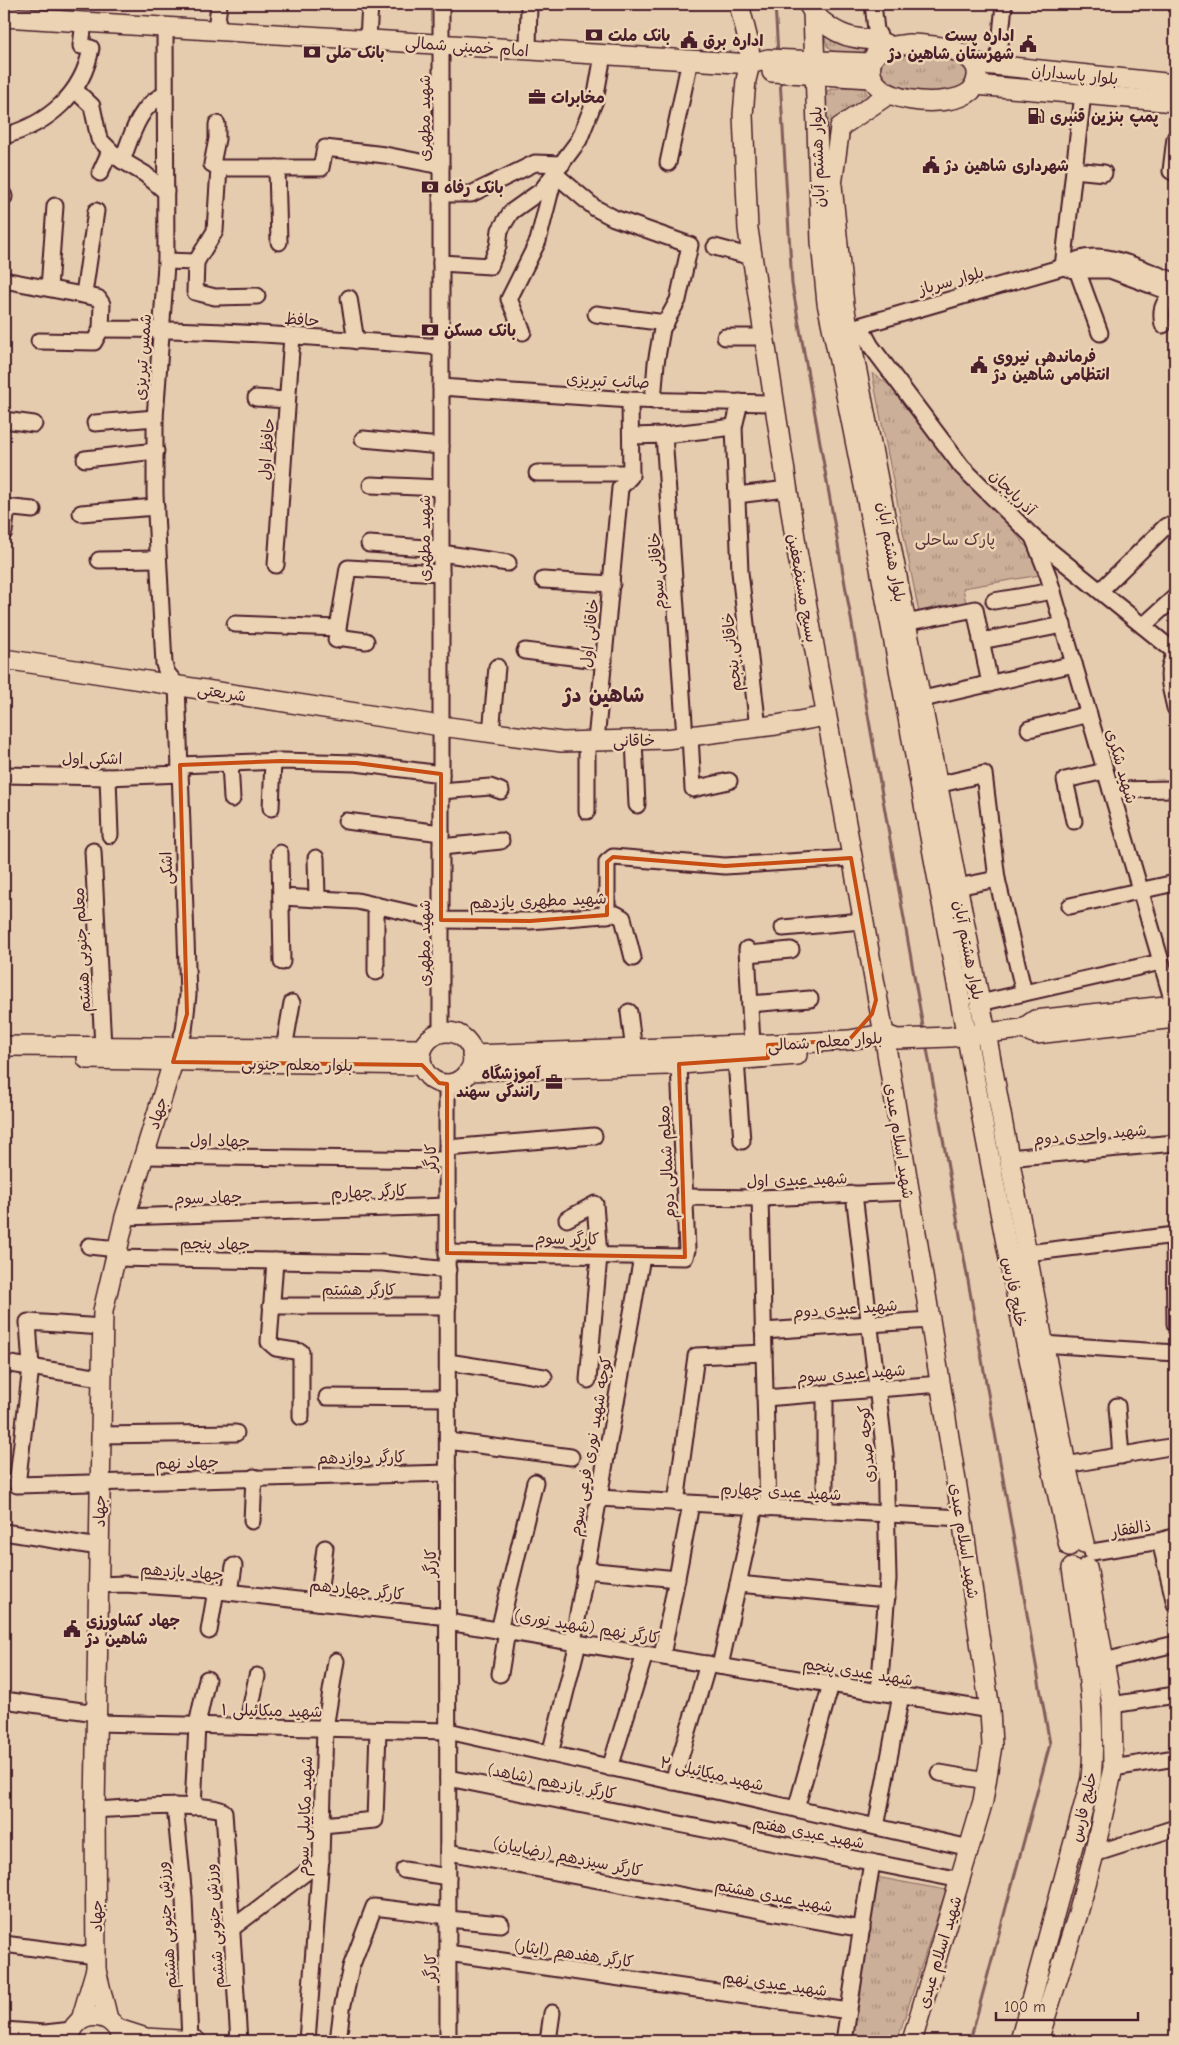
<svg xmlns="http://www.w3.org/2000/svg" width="1179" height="2045" viewBox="0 0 1179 2045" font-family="'Comic Neue','Playpen Sans Arabic',sans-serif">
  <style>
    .grass { fill: url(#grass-tufts); stroke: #8a6762 }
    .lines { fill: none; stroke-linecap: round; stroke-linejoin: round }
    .stream { stroke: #825d5a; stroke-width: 3 }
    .minor-casing { stroke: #4a1f2b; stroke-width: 19 }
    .major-casing { stroke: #4a1f2b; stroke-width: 22 }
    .minor { stroke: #ebd3b3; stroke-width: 15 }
    .major { stroke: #ebd3b3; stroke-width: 19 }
    .marked { fill: none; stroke: #c84d12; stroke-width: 4; stroke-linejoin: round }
    .labels { text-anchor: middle; stroke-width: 5; stroke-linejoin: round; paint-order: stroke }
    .poi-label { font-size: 16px; font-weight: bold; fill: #4a1f2b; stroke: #ebd3b3; text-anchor: start }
    .street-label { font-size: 16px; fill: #4a1f2b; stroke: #ebd3b3 }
    .park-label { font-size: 16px; fill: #5d353b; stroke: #ebd3b3 }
    .district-label { font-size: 21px; font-weight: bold; fill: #4a1f2b; stroke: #ebd3b3 }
  </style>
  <defs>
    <pattern id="grass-tufts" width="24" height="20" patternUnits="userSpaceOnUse" patternTransform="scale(1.25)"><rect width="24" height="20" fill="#cbaf98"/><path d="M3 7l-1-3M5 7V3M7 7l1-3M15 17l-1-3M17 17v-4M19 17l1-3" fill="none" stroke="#a78e7c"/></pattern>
  </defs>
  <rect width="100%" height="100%" fill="#e5ccae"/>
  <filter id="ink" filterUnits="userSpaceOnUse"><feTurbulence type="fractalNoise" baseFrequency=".02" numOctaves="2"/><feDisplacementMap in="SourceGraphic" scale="10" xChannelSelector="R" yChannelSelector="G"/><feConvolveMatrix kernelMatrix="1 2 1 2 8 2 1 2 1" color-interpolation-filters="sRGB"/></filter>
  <g filter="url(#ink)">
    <g class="grass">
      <path d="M823,31L872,47L861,55L835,53L827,46Z"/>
      <path d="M903,50C928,52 950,56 970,73L964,87C934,96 909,95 882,78L879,68L884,57Z"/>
      <path d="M842,87L864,88L869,98C842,110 835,117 827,144L826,91Z"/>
      <path d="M872,373L889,385L1038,560L1040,575L963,588L966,603L919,613Z"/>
      <path d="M876,1877L946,1890L897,2041H846Z"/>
    </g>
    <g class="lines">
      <g class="stream">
        <path d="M775,4L778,54"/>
        <path d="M780,78L792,284L924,1032"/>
        <path d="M926,1043L1050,1744L970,2041"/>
      </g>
      <g class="minor-casing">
        <g id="minor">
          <path d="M441,4V1033"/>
          <path d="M873,4L876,30L882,41"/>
          <path d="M165,27L166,265L155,418V494L164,664L167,673L177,685L188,995L184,1031L177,1049"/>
          <path d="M216,30L219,4"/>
          <path d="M368,39L370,4"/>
          <path d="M528,49L529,4"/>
          <path d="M998,66L1004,4"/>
          <path d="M75,90L92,106L99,139L118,158L145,174L166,192"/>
          <path d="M1083,94L1074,170L1104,173"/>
          <path d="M217,124V139L212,164L219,168H321L325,148L385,155L441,166"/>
          <path d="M4,136C48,124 83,94 91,48L81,46L84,22"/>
          <path d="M1175,138L1171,171L1175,173"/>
          <path d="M122,161C131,137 139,105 164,95"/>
          <path d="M668,163L690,60"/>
          <path d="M277,168L279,242"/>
          <path d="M100,173L110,151"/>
          <path d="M441,194H471L535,163L562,164"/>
          <path d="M4,196V197"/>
          <path d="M715,247L752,257"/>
          <path d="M166,261L196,262L215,231L219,168"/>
          <path d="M196,262L195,292L215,297L257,296"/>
          <path d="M441,263L490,266L498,246L500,230L511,212L542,190L579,140L595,100L603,55"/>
          <path d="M1063,267L1074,270H1110L1175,294"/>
          <path d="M1063,267L1074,170"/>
          <path d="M1077,270L1100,333"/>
          <path d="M4,280L98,298L102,304L101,329C215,329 328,338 441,347"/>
          <path d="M49,288L55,206"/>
          <path d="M84,294L96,211"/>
          <path d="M349,298L356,341"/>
          <path d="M596,314L666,323"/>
          <path d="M1163,325C1160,310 1162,305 1172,293"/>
          <path d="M860,326L871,346L962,467L1033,537L1175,652"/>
          <path d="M852,328L1063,267C1097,242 1141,270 1175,281"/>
          <path d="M523,332L509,299L538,241L555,174L595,208L614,218L690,245L678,300L662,329L656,363L653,401"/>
          <path d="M725,337H764"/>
          <path d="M39,341L94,342L101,329"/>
          <path d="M441,387L630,400L773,403"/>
          <path d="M256,398L287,400"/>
          <path d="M740,402L734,427L740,572L758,728"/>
          <path d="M4,420L34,424"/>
          <path d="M95,423L155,418"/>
          <path d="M664,435L734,427"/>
          <path d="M632,436L664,435L685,737"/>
          <path d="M363,439L441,446"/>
          <path d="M85,459L156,451"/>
          <path d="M537,473H631"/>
          <path d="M371,485L441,488"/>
          <path d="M737,495L787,489"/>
          <path d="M4,507L33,510"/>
          <path d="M81,513L156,507"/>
          <path d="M4,532L7,507"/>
          <path d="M1033,537L1048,575L1175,1009"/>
          <path d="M369,544L441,549"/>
          <path d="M441,553L508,563"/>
          <path d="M99,560L157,559"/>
          <path d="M276,565L292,336"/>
          <path d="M543,580L612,584"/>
          <path d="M1100,591L1166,526"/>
          <path d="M994,601L1053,591"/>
          <path d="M905,623L975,609L990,684"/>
          <path d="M235,624L338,628"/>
          <path d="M1143,626L1175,597"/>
          <path d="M337,637L366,641"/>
          <path d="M336,640L348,568L441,573"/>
          <path d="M981,641L1063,625"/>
          <path d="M525,651L604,661"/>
          <path d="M1175,654C1164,673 1171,688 1175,708"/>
          <path d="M910,702L1074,664"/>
          <path d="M1029,729L1089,714"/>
          <path d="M491,733L497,667"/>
          <path d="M690,736L693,789L729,781"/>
          <path d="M634,740L637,805"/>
          <path d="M596,741L620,488L631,476L630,400"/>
          <path d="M230,763L232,799"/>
          <path d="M180,765L281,761L356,763L441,774"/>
          <path d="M4,775L108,777L180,774"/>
          <path d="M108,777L110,835"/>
          <path d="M937,785L984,774L997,879L1024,993"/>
          <path d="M1111,790L1175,789"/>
          <path d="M441,791L490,787L501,791"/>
          <path d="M271,808L273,761"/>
          <path d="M587,811V741"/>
          <path d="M346,821L441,833"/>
          <path d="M1074,821L1065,780L1105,771"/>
          <path d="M441,847L501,841"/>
          <path d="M93,851L103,1047"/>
          <path d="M280,853L282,962"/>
          <path d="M316,858L317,899"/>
          <path d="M957,887L997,879"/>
          <path d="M281,897L357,901L441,920L530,921L616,914L623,918L633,958"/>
          <path d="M1070,906L1175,883"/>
          <path d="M607,915V862L613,857L725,866L851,858"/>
          <path d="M783,928L862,921"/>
          <path d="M747,949L752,1045"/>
          <path d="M748,954L791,950"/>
          <path d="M376,972V905"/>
          <path d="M980,1003L1161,962"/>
          <path d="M750,1004L810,999"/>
          <path d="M629,1012L634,1051"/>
          <path d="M284,1049L292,1003"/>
          <path d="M736,1060L742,1141"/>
          <path d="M447,1084L448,2041"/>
          <path d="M447,1148L594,1136"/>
          <path d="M144,1156L447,1160"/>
          <path d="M1008,1158L1175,1143"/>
          <path d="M854,1194L885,1454L888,1579L879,1692"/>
          <path d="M686,1197L760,1198L908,1192"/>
          <path d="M760,1198L768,1508"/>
          <path d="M125,1217L448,1206"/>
          <path d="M567,1219L595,1204L599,1256L588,1380"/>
          <path d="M1174,1235L1175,1324"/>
          <path d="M89,1246L117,1249"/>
          <path d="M447,1253L685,1257L687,1250L679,1064"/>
          <path d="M1027,1253L1175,1235"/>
          <path d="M114,1258L383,1263L448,1270"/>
          <path d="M275,1261L269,1342L276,1348L301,1352V1417"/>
          <path d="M271,1306H448"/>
          <path d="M103,1327L28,1322L31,1367L17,1485L448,1473"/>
          <path d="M763,1331L930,1320"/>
          <path d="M1043,1344L1175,1353"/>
          <path d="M448,1362L544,1377"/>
          <path d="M4,1363L101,1378"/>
          <path d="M327,1397L448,1398"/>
          <path d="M765,1398L940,1384"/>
          <path d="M1117,1406L1121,1456"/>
          <path d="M100,1435L236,1433"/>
          <path d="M448,1441L571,1457"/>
          <path d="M1066,1465L1175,1446"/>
          <path d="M598,1498L962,1518"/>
          <path d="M676,1503L696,1356L764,1353"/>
          <path d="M825,1511V1393"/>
          <path d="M252,1521L254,1477"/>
          <path d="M4,1532L99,1547"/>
          <path d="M1160,1541L1175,1604"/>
          <path d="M1092,1552L1160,1541L1175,1536"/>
          <path d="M585,1570L677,1579"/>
          <path d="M738,1584L887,1598"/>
          <path d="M98,1585L125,1584L210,1590L448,1617"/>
          <path d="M230,1592L234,1566"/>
          <path d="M318,1602L325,1548"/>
          <path d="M448,1622L990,1710"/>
          <path d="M499,1630L535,1482"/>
          <path d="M209,1631L216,1590"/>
          <path d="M573,1642L642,1257"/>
          <path d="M662,1656L691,1504"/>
          <path d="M1104,1661L1175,1644"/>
          <path d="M720,1666L755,1507"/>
          <path d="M500,1674L507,1631"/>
          <path d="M4,1700L96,1713"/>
          <path d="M1112,1705L1175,1695"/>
          <path d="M96,1723L448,1731L970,1848"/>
          <path d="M247,1726L257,1676"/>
          <path d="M550,1754L578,1643"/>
          <path d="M610,1768L645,1654"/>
          <path d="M1113,1768L1175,1758"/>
          <path d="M940,1773L986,1781"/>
          <path d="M448,1778L961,1880"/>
          <path d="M673,1782L708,1664"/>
          <path d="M175,1806L184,1898L190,2041"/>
          <path d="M193,1807L197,1725L207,1679"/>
          <path d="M796,1809L831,1684"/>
          <path d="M95,1810C114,1809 215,1801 224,1812L239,2041"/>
          <path d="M322,1825L375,1820L378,1730"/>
          <path d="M876,1827L901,1695"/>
          <path d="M448,1852L862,1929"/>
          <path d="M1094,1854L1175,1828"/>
          <path d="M404,1870L448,1877"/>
          <path d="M448,1919L501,1924"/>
          <path d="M231,1929L321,1861"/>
          <path d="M4,1944L96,1956"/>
          <path d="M448,1953L849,2011"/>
          <path d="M4,2030L45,2033L72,2030"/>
          <path d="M307,2041L321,1857L325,1728L336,1661"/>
          <path d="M338,2041L342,2009L351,1967L374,1907L448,1916"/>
          <path d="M548,2041L552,2013"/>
          <path d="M844,2041L872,1862"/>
        </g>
      </g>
      <g class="major-casing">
        <g id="major">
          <path d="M739,4L749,44L750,64L746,80L743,115L748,229L797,551L884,1034L962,1518L990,1710L992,1745L983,1801L912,2041"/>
          <path d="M808,4L813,12L821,242L827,303C914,716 977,1134 1069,1546"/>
          <path d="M813,12C822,23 837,34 852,37C865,40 878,39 890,46"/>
          <path d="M4,17L721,62L750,64L768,59L871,63"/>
          <path d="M909,44C929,45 955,46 971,60C975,64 978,71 977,77C976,82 975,87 971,91C949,110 863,104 871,64C875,46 895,46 909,44Z"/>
          <path d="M974,63L1175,84"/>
          <path d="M772,72L871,78"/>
          <path d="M975,85L1175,102"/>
          <path d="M889,94L840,127L832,185L844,305L986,1033L1066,1465L1084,1543"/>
          <path d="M4,659L441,726L562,742L666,739L776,725L826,716"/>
          <path d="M1022,1029L1035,1020L1175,1005"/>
          <circle cx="447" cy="1058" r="26"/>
          <path d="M4,1046L422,1049"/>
          <path d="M472,1055L801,1043L849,1040L884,1034L897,1039L950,1037L1022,1029L1036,1034L1175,1018"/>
          <path d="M87,1059L422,1065"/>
          <path d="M469,1071L668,1065L797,1055"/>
          <path d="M96,1970L108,2019"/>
          <path d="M81,2020L96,1969L95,1810L103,1311L125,1217L177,1049"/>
          <path d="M118,2029L146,2038L196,2041"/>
          <path d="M70,2041C71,2008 118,2009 121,2041"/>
          <path d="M1020,2041L1091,1779C1098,1708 1082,1637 1072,1568"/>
          <path d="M1038,2041L1077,1917L1094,1854L1113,1768L1112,1705L1087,1567"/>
        </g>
      </g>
      <use href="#minor" class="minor"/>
      <use href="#major" class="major"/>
    </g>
  </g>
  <path class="marked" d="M281,761L356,763L441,774V920L530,921L607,915V862L613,857L725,866L851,858L876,1000L872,1014L849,1040L768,1045V1058L679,1064L685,1257L447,1253V1084L439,1083L422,1065L173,1062L187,1014L180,765Z"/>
  <defs>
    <g id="bank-bare" transform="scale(1.35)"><path d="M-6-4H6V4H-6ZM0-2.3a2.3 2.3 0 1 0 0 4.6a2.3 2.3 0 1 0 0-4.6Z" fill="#4a1f2b" stroke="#ebd3b3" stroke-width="2.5" paint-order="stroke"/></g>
    <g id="civic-bare" transform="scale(1.35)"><path d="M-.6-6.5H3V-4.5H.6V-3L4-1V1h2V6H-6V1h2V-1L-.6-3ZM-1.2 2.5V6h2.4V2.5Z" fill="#4a1f2b" stroke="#ebd3b3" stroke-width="2.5" paint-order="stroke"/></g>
    <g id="office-bare" transform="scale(1.35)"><path d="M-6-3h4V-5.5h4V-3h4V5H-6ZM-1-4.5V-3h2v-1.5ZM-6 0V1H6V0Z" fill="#4a1f2b" stroke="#ebd3b3" stroke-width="2.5" paint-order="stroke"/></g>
    <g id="fuel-bare" transform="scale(1.35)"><path d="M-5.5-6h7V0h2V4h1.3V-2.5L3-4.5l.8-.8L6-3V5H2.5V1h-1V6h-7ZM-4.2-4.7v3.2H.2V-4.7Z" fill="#4a1f2b" stroke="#ebd3b3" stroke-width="2.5" paint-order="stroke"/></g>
  </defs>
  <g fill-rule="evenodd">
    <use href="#bank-bare" x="594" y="35"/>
    <use href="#civic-bare" x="689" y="40"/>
    <use href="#civic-bare" x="1028" y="44"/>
    <use href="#bank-bare" x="312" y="52"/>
    <use href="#office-bare" x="537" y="97"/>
    <use href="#fuel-bare" x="1036" y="116"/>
    <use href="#civic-bare" x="931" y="165"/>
    <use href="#bank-bare" x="430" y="187"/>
    <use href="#bank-bare" x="430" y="330"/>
    <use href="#civic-bare" x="979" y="365"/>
    <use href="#office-bare" x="554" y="1082"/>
    <use href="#civic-bare" x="72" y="1629"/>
  </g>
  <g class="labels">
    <g class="poi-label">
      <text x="608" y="41">بانک ملت</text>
      <text x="1014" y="41" text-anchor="end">اداره پست<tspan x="1014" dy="18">شهرستان شاهین دژ</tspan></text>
      <text x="703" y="46">اداره برق</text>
      <text x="326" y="58">بانک ملی</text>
      <text x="551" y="103">مخابرات</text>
      <text x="1050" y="122">پمپ بنزین قنبری</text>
      <text x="945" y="171">شهرداری شاهین دژ</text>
      <text x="444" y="193">بانک رفاه</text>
      <text x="444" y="336">بانک مسکن</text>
      <text x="993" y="362">فرماندهی نیروی<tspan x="993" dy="18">انتظامی شاهین دژ</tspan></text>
      <text x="540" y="1079" text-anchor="end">آموزشگاه<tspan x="540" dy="18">رانندگی سهند</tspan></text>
      <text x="86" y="1626">جهاد کشاورزى<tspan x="86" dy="18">شاهین دژ</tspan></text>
    </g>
    <g class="street-label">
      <text transform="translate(467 46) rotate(4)" y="6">امام خمینی شمالی</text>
      <text transform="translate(1075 74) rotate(6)" y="6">بلوار پاسداران</text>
      <text transform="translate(424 118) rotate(-90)" y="6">شهید مطهری</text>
      <text transform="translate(817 157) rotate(-92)" y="6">بلوار هشتم آبان</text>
      <text transform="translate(951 280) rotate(-16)" y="6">بلوار سرباز</text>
      <text transform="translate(302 319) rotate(4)" y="6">حافظ</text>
      <text transform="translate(142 357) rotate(-86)" y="6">شمس تبریزی</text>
      <text transform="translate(608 380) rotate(3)" y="6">صائب تبریزی</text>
      <text transform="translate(266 449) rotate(-86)" y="6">حافظ اول</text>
      <text transform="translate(1013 492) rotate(45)" y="6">آذربایجان</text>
      <text transform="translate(424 538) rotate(-90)" y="6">شهید مطهری</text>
      <text transform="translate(892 552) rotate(80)" y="6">بلوار هشتم آبان</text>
      <text transform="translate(656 571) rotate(-94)" y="6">خاقانی سوم</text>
      <text transform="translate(803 588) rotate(80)" y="6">بسیج مستضعفین</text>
      <text transform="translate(589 633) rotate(-84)" y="6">خاقانی اول</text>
      <text transform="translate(731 652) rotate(-96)" y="6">خاقانی پنجم</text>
      <text transform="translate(222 692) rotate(9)" y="6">شریعتی</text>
      <text transform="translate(634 740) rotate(-1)" y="6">خاقانی</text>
      <text x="92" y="764">اشکی اول</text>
      <text transform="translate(1122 766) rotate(74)" y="6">شهید شکری</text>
      <text transform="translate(166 868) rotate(-92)" y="6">اشکی</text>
      <text transform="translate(538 900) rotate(-2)" y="6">شهید مطهری یازدهم</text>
      <text transform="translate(424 943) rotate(-90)" y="6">شهید مطهری</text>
      <text transform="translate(81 950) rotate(-93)" y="6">معلم جنوبی هشتم</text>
      <text transform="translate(969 950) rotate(79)" y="6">بلوار هشتم آبان</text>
      <text transform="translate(825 1041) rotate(-4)" y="6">بلوار معلم شمالی</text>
      <text transform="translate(297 1064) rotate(1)" y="6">بلوار معلم جنوبی</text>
      <text transform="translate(157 1113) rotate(-73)" y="6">جهاد</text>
      <text transform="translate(1090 1134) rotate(-5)" y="6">شهید واحدی دوم</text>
      <text transform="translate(220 1140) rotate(1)" y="6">جهاد اول</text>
      <text transform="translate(900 1141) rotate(81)" y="6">شهید اسلام عبدی</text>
      <text transform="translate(430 1158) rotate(-90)" y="6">کارگر</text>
      <text transform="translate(666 1162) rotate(-93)" y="6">معلم شمالی دوم</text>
      <text transform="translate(797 1179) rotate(-2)" y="6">شهید عبدی اول</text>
      <text transform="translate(369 1191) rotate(-2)" y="6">کارگر چهارم</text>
      <text transform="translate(208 1197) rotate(-2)" y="6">جهاد سوم</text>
      <text transform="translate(567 1238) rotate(1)" y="6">کارگر سوم</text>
      <text transform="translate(215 1243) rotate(1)" y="6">جهاد پنجم</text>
      <text x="359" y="1295">کارگر هشتم</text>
      <text transform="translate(1015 1292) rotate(79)" y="6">خلیج فارس</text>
      <text transform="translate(845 1308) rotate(-4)" y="6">شهید عبدی دوم</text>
      <text transform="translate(851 1373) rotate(-4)" y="6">شهید عبدی سوم</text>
      <text transform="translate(866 1444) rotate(-94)" y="6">کوچه صدری</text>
      <text transform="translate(590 1446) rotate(-80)" y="6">کوچه شهید نوری فرعی سوم</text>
      <text transform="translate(361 1457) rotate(-1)" y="6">کارگر دوازدهم</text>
      <text transform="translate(187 1462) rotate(-2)" y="6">جهاد نهم</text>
      <text transform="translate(781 1491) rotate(3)" y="6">شهید عبدی چهارم</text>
      <text transform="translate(99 1511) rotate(-89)" y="6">جهاد</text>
      <text transform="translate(1131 1528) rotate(-10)" y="6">ذالفقار</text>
      <text transform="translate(965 1541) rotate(81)" y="6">شهید اسلام عبدی</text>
      <text transform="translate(430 1563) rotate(-90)" y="6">کارگر</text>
      <text transform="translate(182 1571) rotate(4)" y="6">جهاد یازدهم</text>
      <text transform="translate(357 1589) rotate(6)" y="6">کارگر چهاردهم</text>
      <text transform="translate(587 1626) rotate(9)" y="6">کارگر نهم (شهید نوری)</text>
      <text transform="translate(858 1671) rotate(9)" y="6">شهید عبدی پنجم</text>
      <text transform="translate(272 1710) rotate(1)" y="6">شهید میکائیلی ۱</text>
      <text transform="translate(712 1773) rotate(13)" y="6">شهید میکائیلی ۲</text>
      <text transform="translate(552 1781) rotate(11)" y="6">کارگر یازدهم (شاهد)</text>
      <text transform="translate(1083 1807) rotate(-77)" y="6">خلیج فارس</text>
      <text transform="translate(304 1816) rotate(-88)" y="6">شهید مکاییلی سوم</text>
      <text transform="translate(809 1832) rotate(11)" y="6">شهید عبدی هفتم</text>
      <text transform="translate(568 1856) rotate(11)" y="6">کارگر سیزدهم (رضاییان)</text>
      <text transform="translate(774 1895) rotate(11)" y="6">شهید عبدی هشتم</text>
      <text transform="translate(96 1916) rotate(-90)" y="6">جهاد</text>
      <text transform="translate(166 1925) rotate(-94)" y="6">ورزش جنوبی هشتم</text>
      <text transform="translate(214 1926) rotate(-94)" y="6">ورزش جنوبی ششم</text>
      <text transform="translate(939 1952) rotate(-73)" y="6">شهید اسلام عبدی</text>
      <text transform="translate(574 1953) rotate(8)" y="6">کارگر هفدهم (ایثار)</text>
      <text transform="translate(430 1968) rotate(-90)" y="6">کارگر</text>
      <text transform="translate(775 1983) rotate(8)" y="6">شهید عبدی نهم</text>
    </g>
    <g class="park-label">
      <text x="955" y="545">پارک ساحلی</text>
    </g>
    <g class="district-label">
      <text x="604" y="702">شاهین دژ</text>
    </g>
  </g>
  <rect width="1179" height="2045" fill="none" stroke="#ebd3b3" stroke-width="20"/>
  <rect x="10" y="10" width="1159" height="2025" fill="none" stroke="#4a1f2b" stroke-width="2" filter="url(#ink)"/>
  <path d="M996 2012v8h142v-8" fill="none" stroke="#4a1f2b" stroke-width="2.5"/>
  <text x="1004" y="2012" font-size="15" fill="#4a1f2b" stroke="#ebd3b3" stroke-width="4" paint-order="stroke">100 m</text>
</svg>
